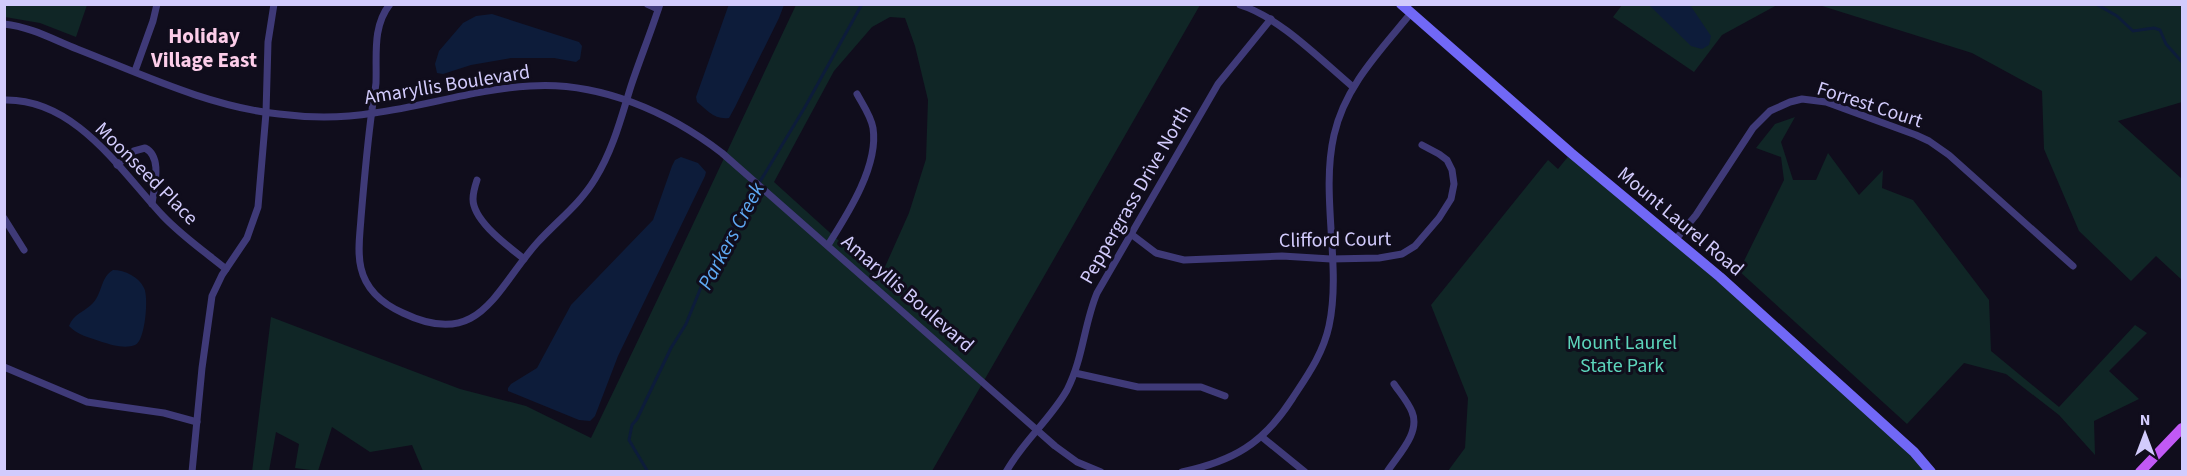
<svg xmlns="http://www.w3.org/2000/svg" width="2187" height="476" viewBox="0 0 2187 476" font-family="'Source Sans 3',sans-serif">
  <style>
    .green { fill: #102626; fill-rule: evenodd }
    .water { fill: #0d1c3a }
    .lines { fill: none; stroke-linecap: round; stroke-linejoin: round }
    .stream { stroke: #0d1c3a; stroke-width: 3 }
    .street { stroke: #3f3a78; stroke-width: 7 }
    .secondary { stroke: #7168f6; stroke-width: 10 }
    .primary { stroke: #c159f5; stroke-width: 10 }
    .labels { text-anchor: middle; stroke-width: 6; stroke-linejoin: round; paint-order: stroke }
    .street-label { font-size: 20px; fill: #d2cbfc; stroke: #100d1c }
    .park-label { font-size: 20px; fill: #5dd6bc; stroke: #100d1c }
    .neighbourhood-label { font-size: 21px; font-weight: bold; fill: #fccde9; stroke: #100d1c }
    .water-label { font-size: 21px; font-style: italic; fill: #5faaf5; stroke: #100d1c }
  </style>
  <rect width="100%" height="100%" fill="#100d1c"/>
  <g class="green">
    <path d="M5,4H87V5L76,37L40,23L5,17Z"/>
    <path d="M796,5H1200L932,471H423L412,445L370,452L332,427L318,471L295,468L299,444L276,432L269,471L252,472L271,317L460,389L526,406L591,438C661,294 728,149 796,5ZM890,17L905,18L915,46L928,100L926,159L909,213L880,278L774,182L834,71L872,27Z"/>
    <path d="M1622,5H1777L1722,35L1694,72L1613,17Z"/>
    <path d="M1819,5H2182V102L2118,121L2182,179V280L2156,256L2131,281L2079,231L2044,149L2042,91L1972,53Z"/>
    <path d="M1795,117L1781,142L1793,180H1816L1828,153L1859,195L1883,170L1882,188L1913,200L1989,300L1991,351L2059,407L2135,325L2147,333L2109,371L2139,399L2094,421L2095,455L2059,415L2006,374L1964,363L1907,424L1739,271L1784,180L1781,157L1756,148L1775,124Z"/>
    <path d="M1571,153L1914,452L1929,471H1448L1465,448L1468,398L1431,305L1548,160L1558,169Z"/>
  </g>
  <g class="water">
    <path d="M729,4L784,5L779,18L735,107L729,118C714,120 707,110 697,102L696,97Z"/>
    <path d="M1649,5H1690L1711,36L1709,45L1702,49L1691,46Z"/>
    <path d="M492,14L579,42L582,46L580,59L576,62L554,58H511L471,65L443,74L437,73L435,64L439,51L463,23L476,16Z"/>
    <path d="M681,157L698,163L706,172L705,176L618,356L595,416L590,421L579,420L508,391V388L511,384L537,368L571,305L653,220L672,166L675,160Z"/>
    <path d="M113,270C125,270 139,277 144,288C149,297 145,342 135,345C125,349 112,345 102,342C91,338 77,335 69,326C73,314 86,311 93,303C103,292 100,278 113,270Z"/>
  </g>
  <g class="lines">
    <g class="stream">
      <path d="M2096,4L2117,16L2133,31L2154,28L2160,30L2166,44L2182,62"/>
      <path d="M648,472L629,440L632,425L637,419L671,348L686,324L706,275L717,253L805,107L862,4"/>
    </g>
    <g class="street">
      <path d="M390,4C372,27 377,55 376,83C375,92 373,101 372,110C367,146 364,182 361,218C360,234 357,252 361,268C366,290 383,304 403,313C480,350 495,290 537,243C557,221 580,204 595,179C613,150 621,118 631,86C640,59 651,32 660,4"/>
      <path d="M647,4L658,9"/>
      <path d="M1240,5C1278,16 1322,61 1353,87"/>
      <path d="M4,24C31,27 52,39 77,49C141,74 210,107 279,114C310,118 343,118 374,113C426,106 477,89 530,86C599,81 669,112 722,153L1055,446L1077,462L1101,472"/>
      <path d="M135,71L153,21L157,4"/>
      <path d="M4,100C75,98 120,170 163,216C182,236 205,252 226,269"/>
      <path d="M117,165L134,151L145,148C163,157 154,187 152,204"/>
      <path d="M477,180C475,186 473,193 473,199C473,221 508,246 524,259"/>
      <path d="M4,218L24,250"/>
      <path d="M1131,234L1156,253L1184,260L1282,256L1331,259L1379,258L1402,254L1415,246L1439,218L1451,199L1454,184L1452,170L1447,160L1439,154L1422,145"/>
      <path d="M1676,239L1696,215L1753,128L1770,111L1790,102L1802,99L1826,102L1916,135L1929,141L1949,155L2073,266"/>
      <path d="M828,245C847,215 879,166 873,128C871,116 863,105 857,94"/>
      <path d="M4,367L87,402L164,413L197,422"/>
      <path d="M1075,373L1138,387H1201L1225,396"/>
      <path d="M1262,437L1305,472"/>
      <path d="M192,472L202,368L212,296L222,275L247,238L258,207L266,113L268,42L274,4"/>
      <path d="M1006,472C1023,441 1050,420 1067,390C1083,359 1084,324 1097,293L1218,84L1271,19"/>
      <path d="M1182,472C1233,461 1263,444 1292,399C1307,376 1323,354 1329,326C1342,266 1320,196 1334,135C1345,86 1380,51 1411,13"/>
      <path d="M1387,472C1397,456 1421,433 1412,412C1408,402 1400,393 1394,384"/>
    </g>
    <path class="secondary" d="M1401,4L1571,153L1720,277L1914,452L1931,472"/>
    <path class="primary" d="M2140,472L2182,428"/>
  </g>
  <g class="labels">
    <g class="street-label">
      <text transform="translate(447 84) rotate(-9)" y="7">Amaryllis Boulevard</text>
      <text transform="translate(1870 104) rotate(18)" y="7">Forrest Court</text>
      <text transform="translate(147 173) rotate(45)" y="7">Moonseed Place</text>
      <text transform="translate(1135 194) rotate(-60)" y="7">Peppergrass Drive North</text>
      <text transform="translate(1681 221) rotate(40)" y="7">Mount Laurel Road</text>
      <text transform="translate(1335 239) rotate(-1)" y="7">Clifford Court</text>
      <text transform="translate(908 293) rotate(41)" y="7">Amaryllis Boulevard</text>
    </g>
    <g class="park-label">
      <text x="1622" y="349">Mount Laurel<tspan x="1622" dy="23">State Park</tspan></text>
    </g>
    <g class="neighbourhood-label">
      <text x="204" y="43">Holiday<tspan x="204" dy="24">Village East</tspan></text>
    </g>
    <g class="water-label">
      <text transform="translate(731 236) rotate(-62)" y="7">Parkers Creek</text>
    </g>
  </g>
  <rect width="2187" height="476" fill="none" stroke="#d2cbfc" stroke-width="12"/>
  <g transform="translate(2145 434)" stroke="#100d1c" stroke-width="4.5" paint-order="stroke">
  <path d="M0-4.5L10 22L0 15L-10 22Z" fill="#d2cbfc"/>
  <text y="-9" font-size="16" font-weight="bold" text-anchor="middle" fill="#d2cbfc">N</text>
  </g>
</svg>
